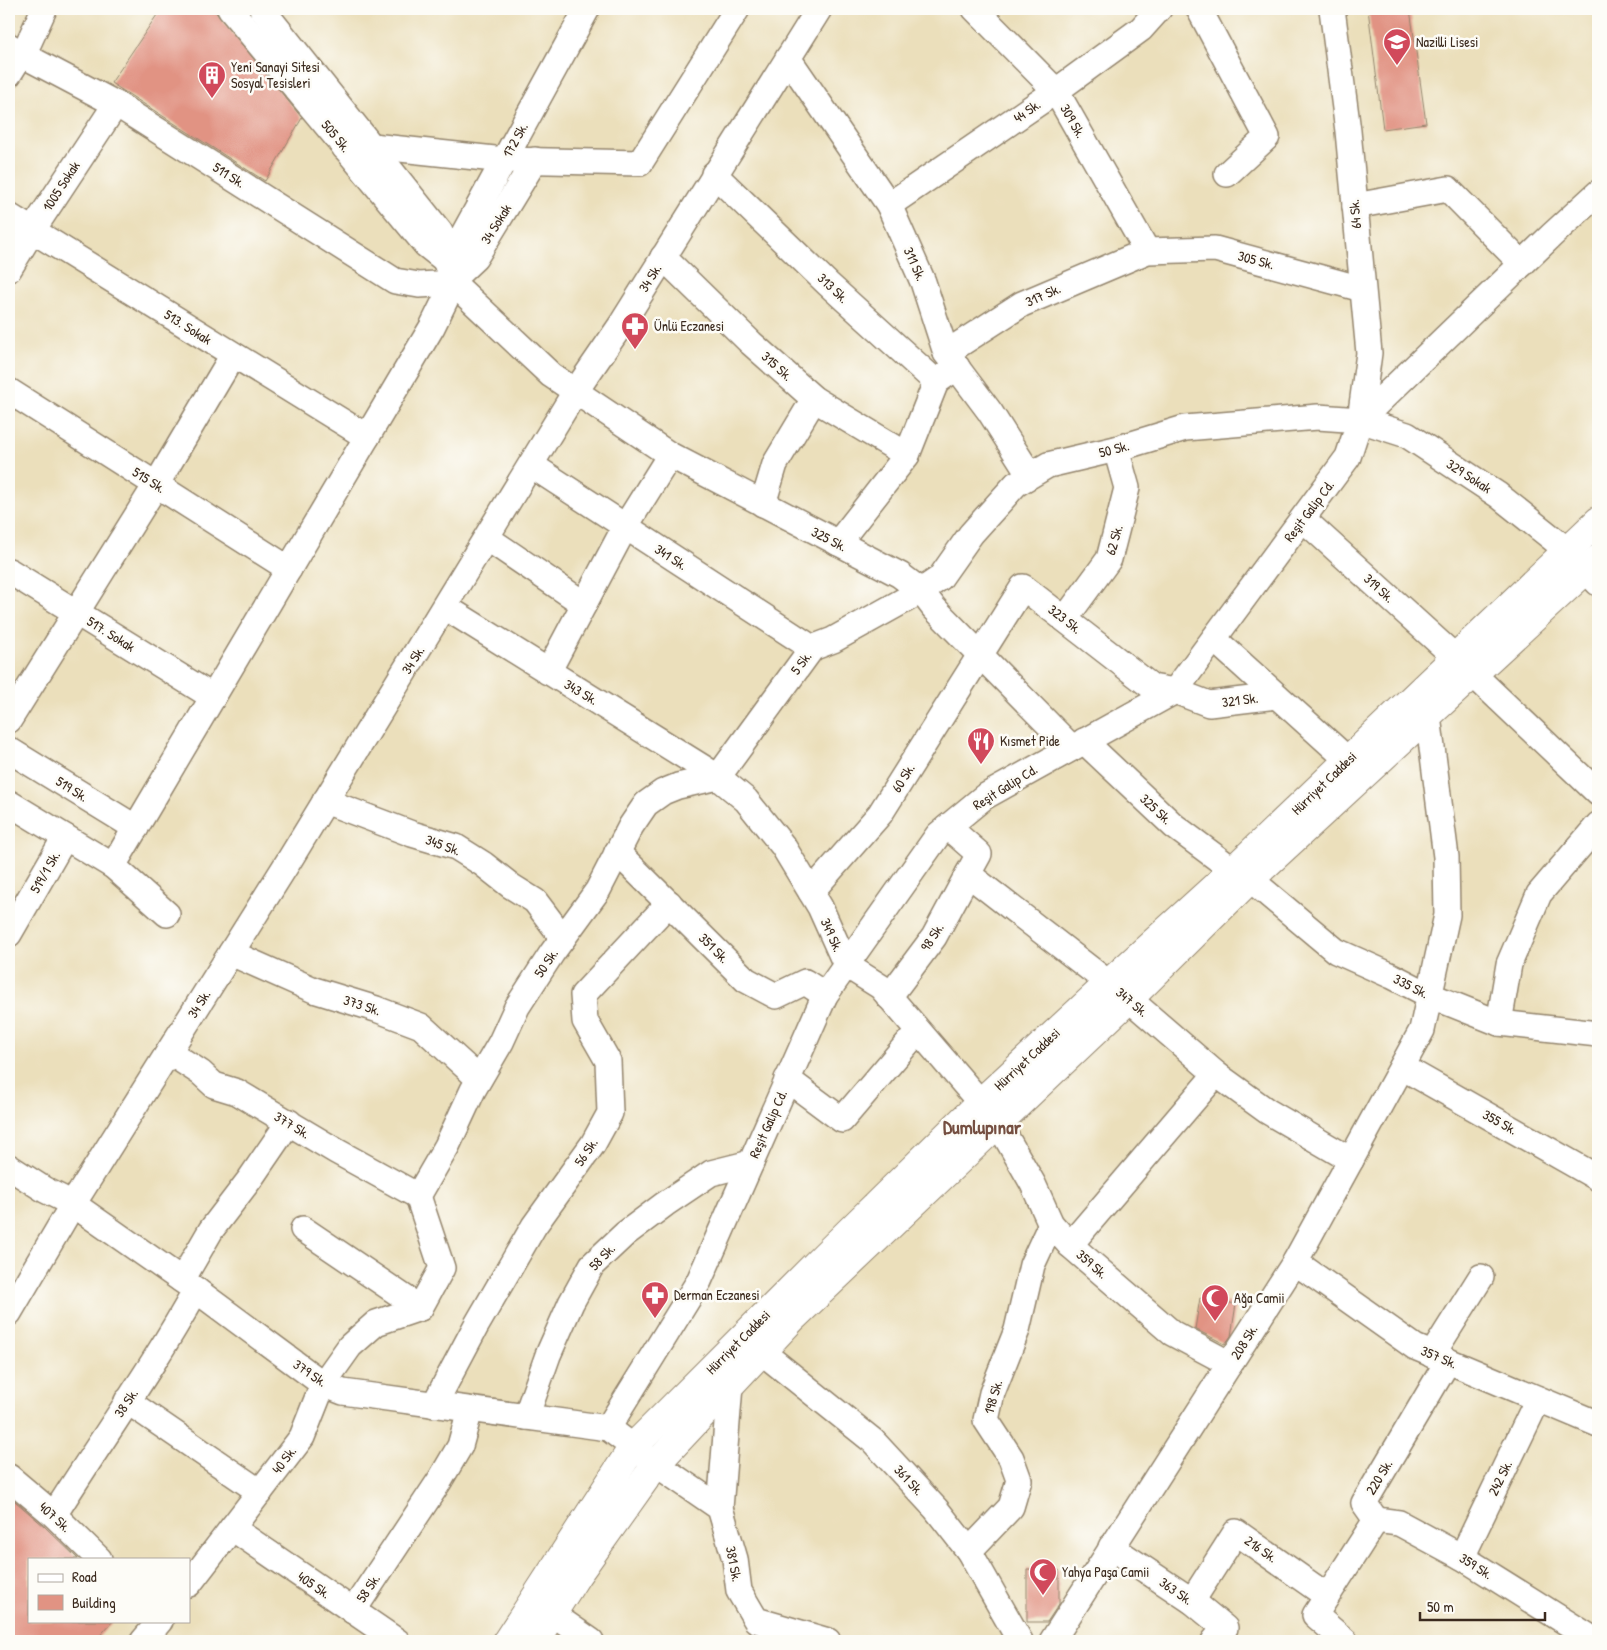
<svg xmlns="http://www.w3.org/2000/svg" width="1607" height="1650" viewBox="0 0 1607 1650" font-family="'Patrick Hand',sans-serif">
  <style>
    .building { fill: #e19383 }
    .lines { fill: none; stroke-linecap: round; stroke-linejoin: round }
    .minor-casing { stroke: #93846c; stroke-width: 28 }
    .major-casing { stroke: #93846c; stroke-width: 30 }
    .minor { stroke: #fff; stroke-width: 25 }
    .major { stroke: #fff; stroke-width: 28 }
    .labels { text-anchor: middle; stroke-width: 5; stroke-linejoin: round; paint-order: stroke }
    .poi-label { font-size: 14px; fill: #3b2a1e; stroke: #fdfcf7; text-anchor: start }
    .street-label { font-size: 14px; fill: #3b2a1e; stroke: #fdfcf7 }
    .district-label { font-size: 19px; font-weight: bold; fill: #754f41; stroke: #fdfcf7 }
  </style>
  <rect width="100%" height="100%" fill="#fdfcf7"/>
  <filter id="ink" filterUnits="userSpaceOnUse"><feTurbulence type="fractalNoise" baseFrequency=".02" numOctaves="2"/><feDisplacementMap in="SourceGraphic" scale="10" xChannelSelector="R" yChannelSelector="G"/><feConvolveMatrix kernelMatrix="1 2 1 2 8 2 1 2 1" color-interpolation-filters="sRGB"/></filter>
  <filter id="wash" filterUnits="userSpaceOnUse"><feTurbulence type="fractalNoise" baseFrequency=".0096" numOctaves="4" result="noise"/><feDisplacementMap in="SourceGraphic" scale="20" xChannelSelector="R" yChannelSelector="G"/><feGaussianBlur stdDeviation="1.12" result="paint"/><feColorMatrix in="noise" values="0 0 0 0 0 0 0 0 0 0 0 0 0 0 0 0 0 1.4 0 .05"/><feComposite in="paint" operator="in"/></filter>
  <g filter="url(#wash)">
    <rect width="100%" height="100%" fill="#ebdfbb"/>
    <g id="blocks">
      <g class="building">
        <path d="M161,9H213L302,118L265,181L111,83Z"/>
        <path d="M1368,9H1410L1426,123L1383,129Z"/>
        <path d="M1200,1298L1236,1304L1231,1336L1225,1344L1195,1329Z"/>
        <path d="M9,1496L44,1526L78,1559H29V1621H113L95,1641H9Z"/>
        <path d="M1027,1569L1059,1570V1604L1047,1622H1027Z"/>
      </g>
    </g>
  </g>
  <g filter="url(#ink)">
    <use href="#blocks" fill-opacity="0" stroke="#93846c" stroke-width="1"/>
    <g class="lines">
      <g class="minor-casing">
        <g id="minor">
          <path d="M230,9L426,245L445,260"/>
          <path d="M262,9L440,232L445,246V260L453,283L551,375L670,455L900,575L921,591L934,608L1072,748"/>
          <path d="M975,9L1056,91L1147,251"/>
          <path d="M1199,9L1267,137L1227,174"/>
          <path d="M1332,9L1348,131L1369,353L1360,420"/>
          <path d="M9,46L21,54L116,104L395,281L419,285L453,283"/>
          <path d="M788,58L889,205L923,282L946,353L990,412L1030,475"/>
          <path d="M9,74L29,42L44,9"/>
          <path d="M345,148L372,146L504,160L640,163L737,9"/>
          <path d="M714,174L828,284L936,382L957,367"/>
          <path d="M889,205L1056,91L1141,29L1159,9"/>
          <path d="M1355,206L1448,189L1522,264"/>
          <path d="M9,216L367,437"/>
          <path d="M663,257L751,343L814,399L907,455"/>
          <path d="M9,269L32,231L116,104"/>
          <path d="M457,270V246L587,9"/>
          <path d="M946,353L1022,304L1147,251L1215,249L1362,289"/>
          <path d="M9,391L289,569"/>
          <path d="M531,465L812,648"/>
          <path d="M763,504L775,464L814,399"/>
          <path d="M1303,519L1455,657L1598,793"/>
          <path d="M487,538L584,604"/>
          <path d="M838,543L907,455L936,382"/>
          <path d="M9,571L213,697"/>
          <path d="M445,607L718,777L746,800L783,846L820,907L846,965L881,987L998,1123L1033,1184L1051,1224L1070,1245L1172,1333L1230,1364"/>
          <path d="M1065,619L1109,559L1127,488L1116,449"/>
          <path d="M1214,639L1348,760"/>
          <path d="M548,672L625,527L670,455"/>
          <path d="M9,720L156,485L233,355"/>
          <path d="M1084,741L1174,826L1233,870L1250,879L1336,951L1392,976L1429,995L1499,1023L1598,1034"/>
          <path d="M9,750L136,828"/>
          <path d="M718,777L812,648L833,640L921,591L940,578L971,534L1016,484L1048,465L1116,449L1185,428L1318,417L1360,420L1407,435L1498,495L1567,550L1598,583"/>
          <path d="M325,801L412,834L456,847L483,864L511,886L535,901L563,938"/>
          <path d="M9,803L113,866L167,914"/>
          <path d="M948,827L979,854L968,874L1129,999L1216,1074L1267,1111L1351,1160"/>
          <path d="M617,852L746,980L776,996L805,982L825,995"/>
          <path d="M113,866L432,327L458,274L475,258L535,160"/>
          <path d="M811,892L880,814L1023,587L1152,687L1175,691L1209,704L1277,696"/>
          <path d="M9,934L65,837"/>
          <path d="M231,953L314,990L376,1009L421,1026L479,1079"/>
          <path d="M889,997L934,937L968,874"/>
          <path d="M1499,1023L1509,964L1539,894L1598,825"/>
          <path d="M169,1052L201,1073L214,1085L237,1092L336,1151L418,1196"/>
          <path d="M1402,1067L1598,1178"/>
          <path d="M787,1079L842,1120L918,1031"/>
          <path d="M9,1167L45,1190L73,1204L196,1290L323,1384L343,1392L608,1428L656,1464L720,1508L735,1559L739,1591L756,1620L828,1641"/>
          <path d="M418,1196L447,1146L473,1090L501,1042L517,1007L552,953L598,890L631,826L646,804L663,792L678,786L718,777"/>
          <path d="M303,1229L420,1308"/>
          <path d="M1070,1245L1216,1074"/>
          <path d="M1295,1262L1415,1347L1598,1424"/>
          <path d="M182,1280L211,1230L250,1179L289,1122"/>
          <path d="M9,1313L73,1204L290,859L575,392L621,325L819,9"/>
          <path d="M762,1352L873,1441L936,1509L969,1551L1020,1641"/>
          <path d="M1432,1355L1481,1277"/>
          <path d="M127,1401L260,1492"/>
          <path d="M434,1405L476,1326L534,1226L593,1144L610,1113L608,1061L585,1021L583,995L669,903"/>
          <path d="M526,1417L548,1355L571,1303L592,1265L625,1234L665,1204L711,1173L751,1163"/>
          <path d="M608,1428L699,1281L825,995L938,835L984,797L1175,691L1348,457L1360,420L1552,235L1598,193"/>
          <path d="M9,1477L54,1515L99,1559"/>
          <path d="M720,1508L730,1386"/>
          <path d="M54,1515C101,1440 153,1368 196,1290"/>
          <path d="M1376,1520L1399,1523L1462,1557L1596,1641"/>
          <path d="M232,1528L397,1641"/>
          <path d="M1111,1547L1192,1601L1225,1628L1214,1641"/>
          <path d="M969,1551L1011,1507L1019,1480L1011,1458L986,1420L992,1393L1017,1330L1032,1265L1051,1224"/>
          <path d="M1462,1557L1538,1399"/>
          <path d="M189,1584L302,1437L323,1384L350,1346L376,1323L420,1308L442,1268L418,1196"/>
          <path d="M1192,1601L1236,1532L1327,1596"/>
          <path d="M353,1611L440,1480L460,1446L470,1410"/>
          <path d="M552,1614L591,1641"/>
          <path d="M143,1641L160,1621"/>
          <path d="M1052,1641L1295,1262L1422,1030L1447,915L1446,857L1428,716"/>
          <path d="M1345,1641L1315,1615L1376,1520L1364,1503L1448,1361"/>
        </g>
      </g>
      <g class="major-casing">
        <g id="major">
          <path d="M507,1641L633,1447L825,1255L981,1102L1109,983L1233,870L1598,521"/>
          <path d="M535,1641L577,1575L656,1464L793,1318L1129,999L1245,884L1598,559"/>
        </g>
      </g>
      <use href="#minor" class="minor"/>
      <use href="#major" class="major"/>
    </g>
  </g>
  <defs>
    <g id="school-pin" transform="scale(1.4375)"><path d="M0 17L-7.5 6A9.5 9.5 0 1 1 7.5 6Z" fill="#d1495b" stroke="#fdfcf7"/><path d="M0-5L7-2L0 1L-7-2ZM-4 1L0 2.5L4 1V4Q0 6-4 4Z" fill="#fff"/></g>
    <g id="building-pin" transform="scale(1.4375)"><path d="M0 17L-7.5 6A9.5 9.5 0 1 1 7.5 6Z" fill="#d1495b" stroke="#fdfcf7"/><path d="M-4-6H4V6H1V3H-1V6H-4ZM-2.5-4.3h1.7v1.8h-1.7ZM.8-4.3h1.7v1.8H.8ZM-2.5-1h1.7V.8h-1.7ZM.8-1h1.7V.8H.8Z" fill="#fff"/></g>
    <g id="pharmacy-pin" transform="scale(1.4375)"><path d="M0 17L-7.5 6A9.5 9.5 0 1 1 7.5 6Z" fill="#d1495b" stroke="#fdfcf7"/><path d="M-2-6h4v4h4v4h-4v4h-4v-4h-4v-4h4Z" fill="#fff"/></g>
    <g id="restaurant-pin" transform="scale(1.4375)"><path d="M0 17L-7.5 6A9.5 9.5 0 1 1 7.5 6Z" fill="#d1495b" stroke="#fdfcf7"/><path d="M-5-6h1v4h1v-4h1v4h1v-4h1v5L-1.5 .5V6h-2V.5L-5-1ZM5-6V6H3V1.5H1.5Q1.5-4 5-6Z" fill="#fff"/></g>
    <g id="mosque-pin" transform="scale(1.4375)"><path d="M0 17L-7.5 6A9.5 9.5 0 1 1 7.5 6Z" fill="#d1495b" stroke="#fdfcf7"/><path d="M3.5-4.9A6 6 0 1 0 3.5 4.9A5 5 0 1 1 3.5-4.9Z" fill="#fff"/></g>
  </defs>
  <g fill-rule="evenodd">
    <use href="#school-pin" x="1397" y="42"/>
    <use href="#building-pin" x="212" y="75"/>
    <use href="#pharmacy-pin" x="635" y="326"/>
    <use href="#restaurant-pin" x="981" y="741"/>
    <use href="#pharmacy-pin" x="655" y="1295"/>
    <use href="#mosque-pin" x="1215" y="1298"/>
    <use href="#mosque-pin" x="1043" y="1572"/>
  </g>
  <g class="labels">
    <g class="poi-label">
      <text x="1416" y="47">Nazilli Lisesi</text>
      <text x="231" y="72">Yeni Sanayi Sitesi<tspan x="231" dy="16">Sosyal Tesisleri</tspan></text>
      <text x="654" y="331">Ünlü Eczanesi</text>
      <text x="1000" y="746">Kısmet Pide</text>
      <text x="674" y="1300">Derman Eczanesi</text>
      <text x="1234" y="1303">Ağa Camii</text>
      <text x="1062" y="1577">Yahya Paşa Camii</text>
    </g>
    <g class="street-label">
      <text transform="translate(1027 111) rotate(-35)" y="5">44 Sk.</text>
      <text transform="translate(1073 121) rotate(60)" y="5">309 Sk.</text>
      <text transform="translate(336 136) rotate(50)" y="5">505 Sk.</text>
      <text transform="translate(515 140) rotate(-61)" y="5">172 Sk.</text>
      <text transform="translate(229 175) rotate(32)" y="5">511 Sk.</text>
      <text transform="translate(61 186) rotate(-57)" y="5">1005 Sokak</text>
      <text transform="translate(1355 214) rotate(-95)" y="5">64 Sk.</text>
      <text transform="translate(496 224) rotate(-58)" y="5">34 Sokak</text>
      <text transform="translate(1256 260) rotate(15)" y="5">305 Sk.</text>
      <text transform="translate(915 264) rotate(66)" y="5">311 Sk.</text>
      <text transform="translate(650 278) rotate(-58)" y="5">34 Sk.</text>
      <text transform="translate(833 288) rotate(43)" y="5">313 Sk.</text>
      <text transform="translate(1043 295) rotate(-24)" y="5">317 Sk.</text>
      <text transform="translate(188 327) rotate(32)" y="5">513. Sokak</text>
      <text transform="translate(777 366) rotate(42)" y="5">315 Sk.</text>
      <text transform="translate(1114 449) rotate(-15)" y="5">50 Sk.</text>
      <text transform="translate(1469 476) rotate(33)" y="5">329 Sokak</text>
      <text transform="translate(149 480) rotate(32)" y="5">515 Sk.</text>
      <text transform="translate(1309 511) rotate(-53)" y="5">Reşit Galip Cd.</text>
      <text transform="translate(829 539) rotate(27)" y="5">325 Sk.</text>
      <text transform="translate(1114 540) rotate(-74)" y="5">62 Sk.</text>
      <text transform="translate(671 557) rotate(33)" y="5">341 Sk.</text>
      <text transform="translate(1379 588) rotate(42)" y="5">319 Sk.</text>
      <text transform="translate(1065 619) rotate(38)" y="5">323 Sk.</text>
      <text transform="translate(111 634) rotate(32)" y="5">517. Sokak</text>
      <text transform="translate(413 660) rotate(-58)" y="5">34 Sk.</text>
      <text transform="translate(801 663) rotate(-53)" y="5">5 Sk.</text>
      <text transform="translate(581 692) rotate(31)" y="5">343 Sk.</text>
      <text transform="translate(1240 700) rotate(-7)" y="5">321 Sk.</text>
      <text transform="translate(903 778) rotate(-58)" y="5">60 Sk.</text>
      <text transform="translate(1324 783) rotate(-44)" y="5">Hürriyet Caddesi</text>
      <text transform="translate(1005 787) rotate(-32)" y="5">Reşit Galip Cd.</text>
      <text transform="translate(72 789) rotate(32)" y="5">519 Sk.</text>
      <text transform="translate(1156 809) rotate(43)" y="5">325 Sk.</text>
      <text transform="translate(443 845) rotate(20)" y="5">345 Sk.</text>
      <text transform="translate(45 872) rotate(-60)" y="5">519/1 Sk.</text>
      <text transform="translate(832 935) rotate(66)" y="5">349 Sk.</text>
      <text transform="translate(932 937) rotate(-57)" y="5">98 Sk.</text>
      <text transform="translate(714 948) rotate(45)" y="5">351 Sk.</text>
      <text transform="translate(546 963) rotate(-56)" y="5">50 Sk.</text>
      <text transform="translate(1411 986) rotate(27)" y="5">335 Sk.</text>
      <text transform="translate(1132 1002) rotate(40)" y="5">347 Sk.</text>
      <text transform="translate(199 1004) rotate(-58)" y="5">34 Sk.</text>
      <text transform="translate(362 1005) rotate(18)" y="5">373 Sk.</text>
      <text transform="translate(1027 1059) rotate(-43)" y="5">Hürriyet Caddesi</text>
      <text transform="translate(1500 1122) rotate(29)" y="5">355 Sk.</text>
      <text transform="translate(768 1124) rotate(-66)" y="5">Reşit Galip Cd.</text>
      <text transform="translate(292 1125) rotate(31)" y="5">377 Sk.</text>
      <text transform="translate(586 1152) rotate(-56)" y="5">56 Sk.</text>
      <text transform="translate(602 1257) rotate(-47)" y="5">58 Sk.</text>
      <text transform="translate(1092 1264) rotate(41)" y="5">359 Sk.</text>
      <text transform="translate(738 1342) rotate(-45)" y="5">Hürriyet Caddesi</text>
      <text transform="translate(1244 1342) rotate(-58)" y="5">208 Sk.</text>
      <text transform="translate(1439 1357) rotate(23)" y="5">357 Sk.</text>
      <text transform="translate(310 1373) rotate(34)" y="5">379 Sk.</text>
      <text transform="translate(993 1397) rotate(-74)" y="5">198 Sk.</text>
      <text transform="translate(126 1403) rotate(-56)" y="5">38 Sk.</text>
      <text transform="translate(284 1460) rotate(-53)" y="5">40 Sk.</text>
      <text transform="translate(1379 1477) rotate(-59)" y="5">220 Sk.</text>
      <text transform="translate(1500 1478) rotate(-64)" y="5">242 Sk.</text>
      <text transform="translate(909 1480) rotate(47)" y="5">361 Sk.</text>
      <text transform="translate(55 1517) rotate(42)" y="5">407 Sk.</text>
      <text transform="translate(1261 1549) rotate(35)" y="5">216 Sk.</text>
      <text transform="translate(734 1564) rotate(79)" y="5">381 Sk.</text>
      <text transform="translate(1476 1566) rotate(32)" y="5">359 Sk.</text>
      <text transform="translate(314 1585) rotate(34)" y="5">405 Sk.</text>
      <text transform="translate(368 1588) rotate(-56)" y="5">58 Sk.</text>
      <text transform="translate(1176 1591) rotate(35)" y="5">363 Sk.</text>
    </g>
    <g class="district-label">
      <text x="982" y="1134">Dumlupınar</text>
    </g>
  </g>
  <rect width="1607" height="1650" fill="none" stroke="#fdfcf7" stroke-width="30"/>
  <rect x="28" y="1558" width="162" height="65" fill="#fdfcf7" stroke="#afa8a0"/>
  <rect x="38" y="1574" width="25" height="8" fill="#ffffff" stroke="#afa8a0"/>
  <text x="72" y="1582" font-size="15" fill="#3b2a1e">Road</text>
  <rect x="38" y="1595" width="25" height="15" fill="#e19383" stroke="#afa8a0"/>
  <text x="72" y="1608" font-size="15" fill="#3b2a1e">Building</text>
  <path d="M1420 1612v8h125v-8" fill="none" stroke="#3b2a1e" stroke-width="2.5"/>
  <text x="1427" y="1612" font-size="15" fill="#3b2a1e" stroke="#fdfcf7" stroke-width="4" paint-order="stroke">50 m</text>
</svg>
